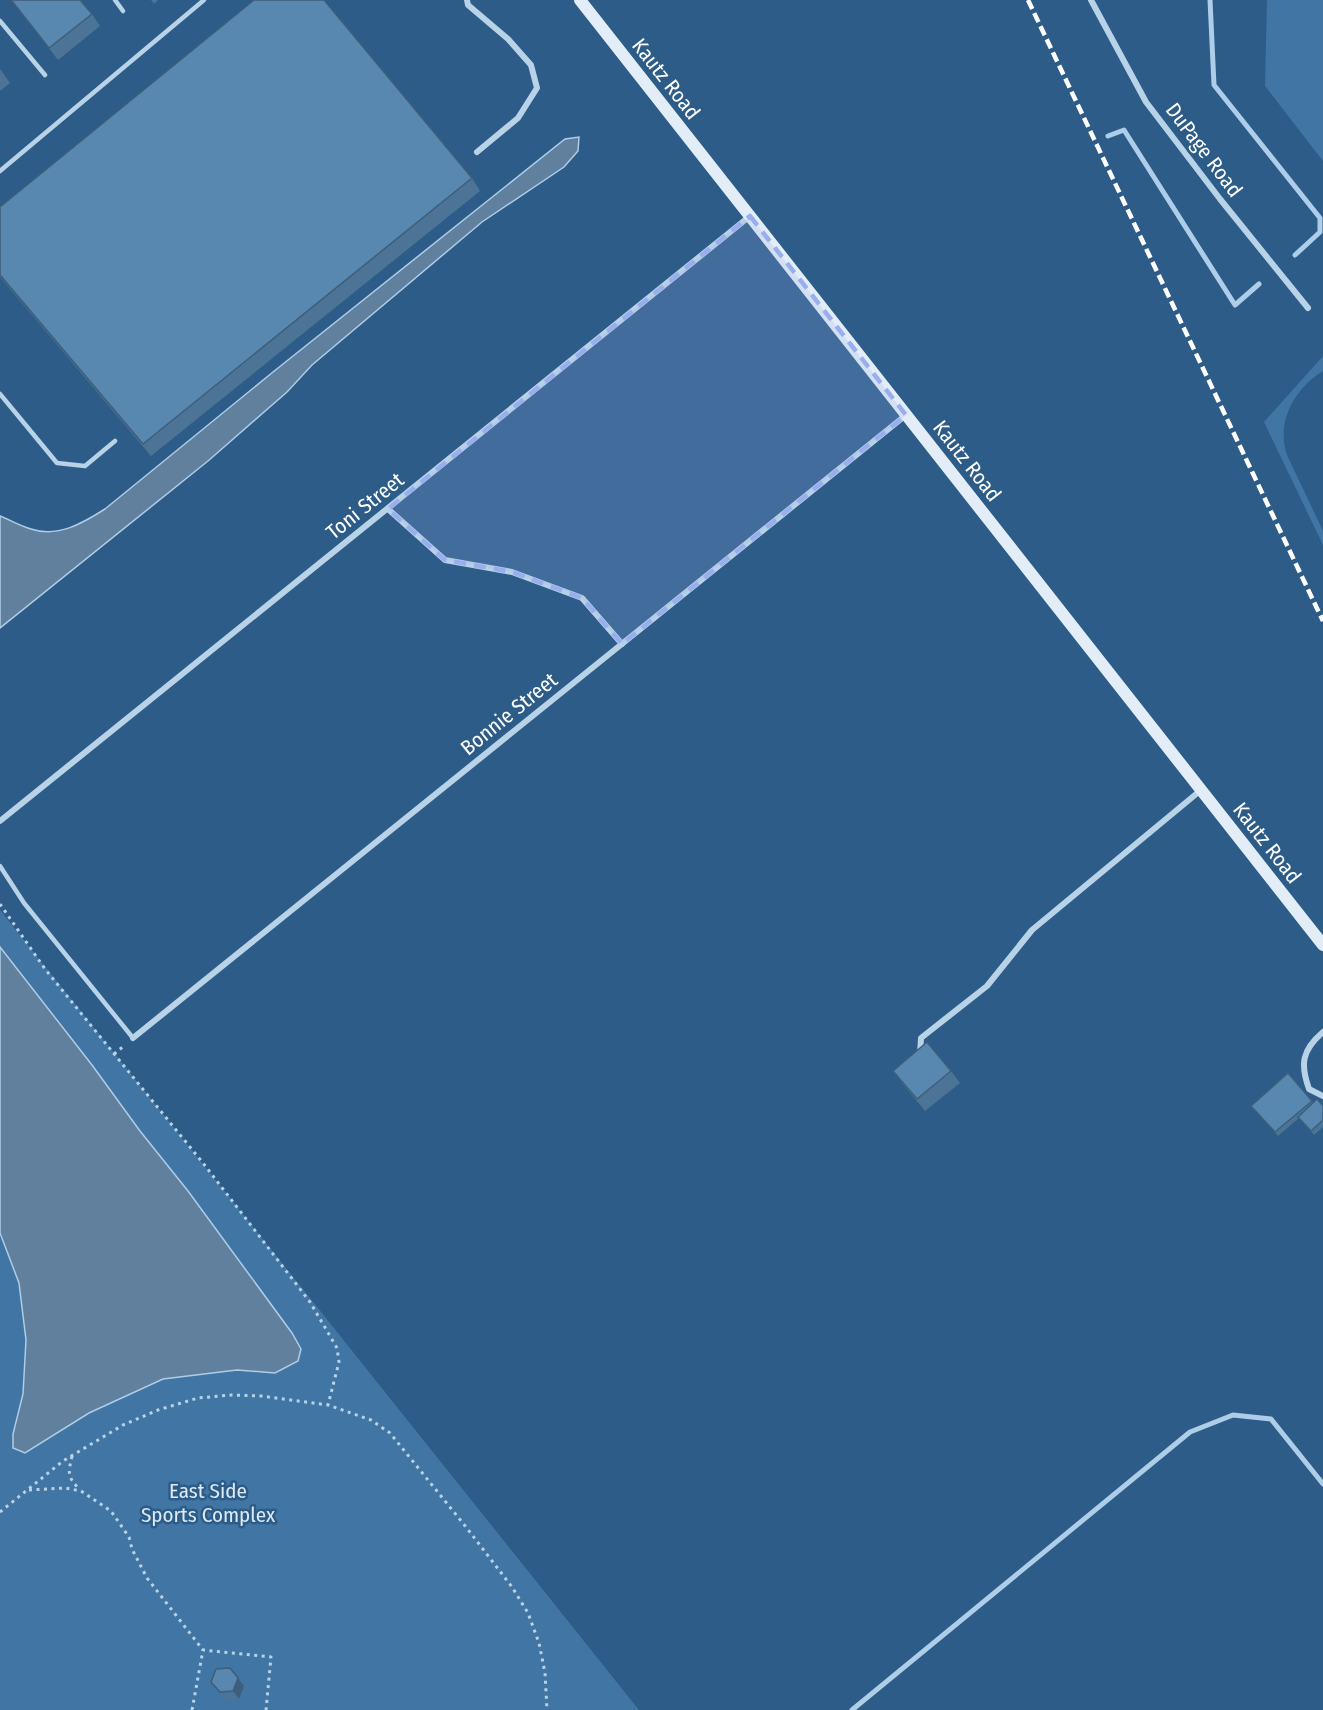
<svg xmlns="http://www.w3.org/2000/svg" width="1323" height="1710" viewBox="0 0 1323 1710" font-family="'Fira Sans Condensed',sans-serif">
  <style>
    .green { fill: #4175a3 }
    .water { fill: #60809e; stroke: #adcde8; stroke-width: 1.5 }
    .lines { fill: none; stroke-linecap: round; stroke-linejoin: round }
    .stream { stroke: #adcde8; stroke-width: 5 }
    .path { stroke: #b8d2e8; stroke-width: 3; stroke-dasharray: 3 4.5; stroke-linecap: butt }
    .lane { stroke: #b8d2e8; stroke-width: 4.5 }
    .street { stroke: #b8d2e8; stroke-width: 6 }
    .secondary { stroke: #e2edf7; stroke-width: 12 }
    .rail { stroke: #fff; stroke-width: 4.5; stroke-dasharray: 10 4.5; stroke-linecap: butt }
    .wall { fill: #4c7497 }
    .shaded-wall { fill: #3e5e7b }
    .building { fill: #5887b0; stroke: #3e5e7b; stroke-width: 1.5 }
    .marked { fill: #99afed; fill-opacity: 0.2; stroke: #99afed; stroke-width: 4.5; stroke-dasharray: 12 8; stroke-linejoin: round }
    .labels { text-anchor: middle; stroke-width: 5; stroke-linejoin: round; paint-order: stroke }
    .street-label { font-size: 21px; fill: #fff; stroke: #2c5c87 }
    .park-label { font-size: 21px; fill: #dceaf6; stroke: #2c5c87 }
  </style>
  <rect width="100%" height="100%" fill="#2c5c87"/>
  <g class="green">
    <path d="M1267,0H1323V161L1265,86Z"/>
    <path d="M1323,356V371C1294,389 1276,422 1287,455L1323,531V545L1264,422Z"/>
    <path d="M0,910L639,1710H0Z"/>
  </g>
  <g class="water">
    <path d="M579,137L578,151L564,167L482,222L312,365L287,392L208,461L0,628V516C10,520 20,526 31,529C58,538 83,523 105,509L273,372L565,139Z"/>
    <path d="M0,947L92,1065L140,1131L188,1191L292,1333L301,1349L298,1361L275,1373L237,1370L163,1379L89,1413L25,1453L13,1448V1434L23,1394L26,1340L19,1283L0,1233Z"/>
  </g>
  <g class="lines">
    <g class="stream">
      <path d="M1210,0L1214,85L1320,218V232L1295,255"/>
      <path d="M1108,136L1124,130L1235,305L1259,284"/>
      <path d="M852,1710L1190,1432L1233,1415L1271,1419L1323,1484"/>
    </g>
    <g class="path">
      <path d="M0,904L45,969L203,1163L310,1302L337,1348L339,1362L328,1405"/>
      <path d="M114,1054L125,1045"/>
      <path d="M72,1456C68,1474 67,1476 80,1490"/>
      <path d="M29,1490L65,1488L81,1491L111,1511L129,1537L132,1549L147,1578L203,1650"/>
      <path d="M0,1512L63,1461L123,1425L158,1410L198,1398L231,1395L261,1396L328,1405L371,1420L390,1433L466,1527L512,1587L528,1613L539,1643L545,1673L547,1710"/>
      <path d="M192,1710L203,1650L271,1657L266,1710"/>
    </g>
    <g class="lane">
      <path d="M115,0L123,11"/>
      <path d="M0,21L45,75"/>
      <path d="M0,171L204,0"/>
      <path d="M0,394L57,463L85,466L115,441"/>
      <path d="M0,866L24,903L133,1038"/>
    </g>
    <g class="street">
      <path d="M467,0L468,5L508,39L531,65L537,88L518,118L477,152"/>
      <path d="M1091,0L1146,102L1220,199L1308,308"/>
      <path d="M388,509L445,560L512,572L582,598L622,644"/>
      <path d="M0,821L750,216"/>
      <path d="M1323,1032C1302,1050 1300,1064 1309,1089L1323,1096"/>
      <path d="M133,1038L906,415"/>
      <path d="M920,1055L921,1038L987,986L1032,930L1201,790"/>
    </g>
    <path class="secondary" d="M580,0L1323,945"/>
    <path class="rail" d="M1028,0L1323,621"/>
  </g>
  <g class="wall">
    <path d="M151,0H158L154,4Z"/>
    <path d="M12,1L92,14L100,26L58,60Z"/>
    <path d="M0,69L10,83L0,91Z"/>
    <path d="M472,178L480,191L151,456L0,277V207Z"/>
    <path d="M893,1071H951L960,1083L925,1111L902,1083Z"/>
    <path d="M1288,1073L1313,1103L1323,1106V1127L1314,1135L1299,1118L1278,1136L1251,1106Z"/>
    <path d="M211,1682L244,1686L239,1699L225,1700Z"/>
  </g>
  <path class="shaded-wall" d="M238,1678L244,1686L239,1699L233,1691Z"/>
  <g class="building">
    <path d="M13,0H80L92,14L49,48L12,1Z"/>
    <path d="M254,0H324L472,178L143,444L0,275V207Z"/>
    <path d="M927,1042L951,1071L917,1099L893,1071Z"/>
    <path d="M1288,1073L1312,1101L1275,1132L1251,1106Z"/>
    <path d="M1317,1099L1323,1106V1120L1311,1131L1298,1117Z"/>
    <path d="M230,1668L238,1678L233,1691L220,1692L211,1682L216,1669Z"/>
  </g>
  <path class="marked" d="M750,216L906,415L622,644L582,598L512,572L445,560L388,509Z"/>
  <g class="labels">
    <g class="street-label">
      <text transform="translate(666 79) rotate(52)" y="7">Kautz Road</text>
      <text transform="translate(1204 150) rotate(53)" y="7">DuPage Road</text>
      <text transform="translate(967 461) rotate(52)" y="7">Kautz Road</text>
      <text transform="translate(365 506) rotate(-39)" y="7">Toni Street</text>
      <text transform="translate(509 714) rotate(-39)" y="7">Bonnie Street</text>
      <text transform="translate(1267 843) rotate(52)" y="7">Kautz Road</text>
    </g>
    <g class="park-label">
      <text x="208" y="1498">East Side<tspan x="208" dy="24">Sports Complex</tspan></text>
    </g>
  </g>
</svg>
